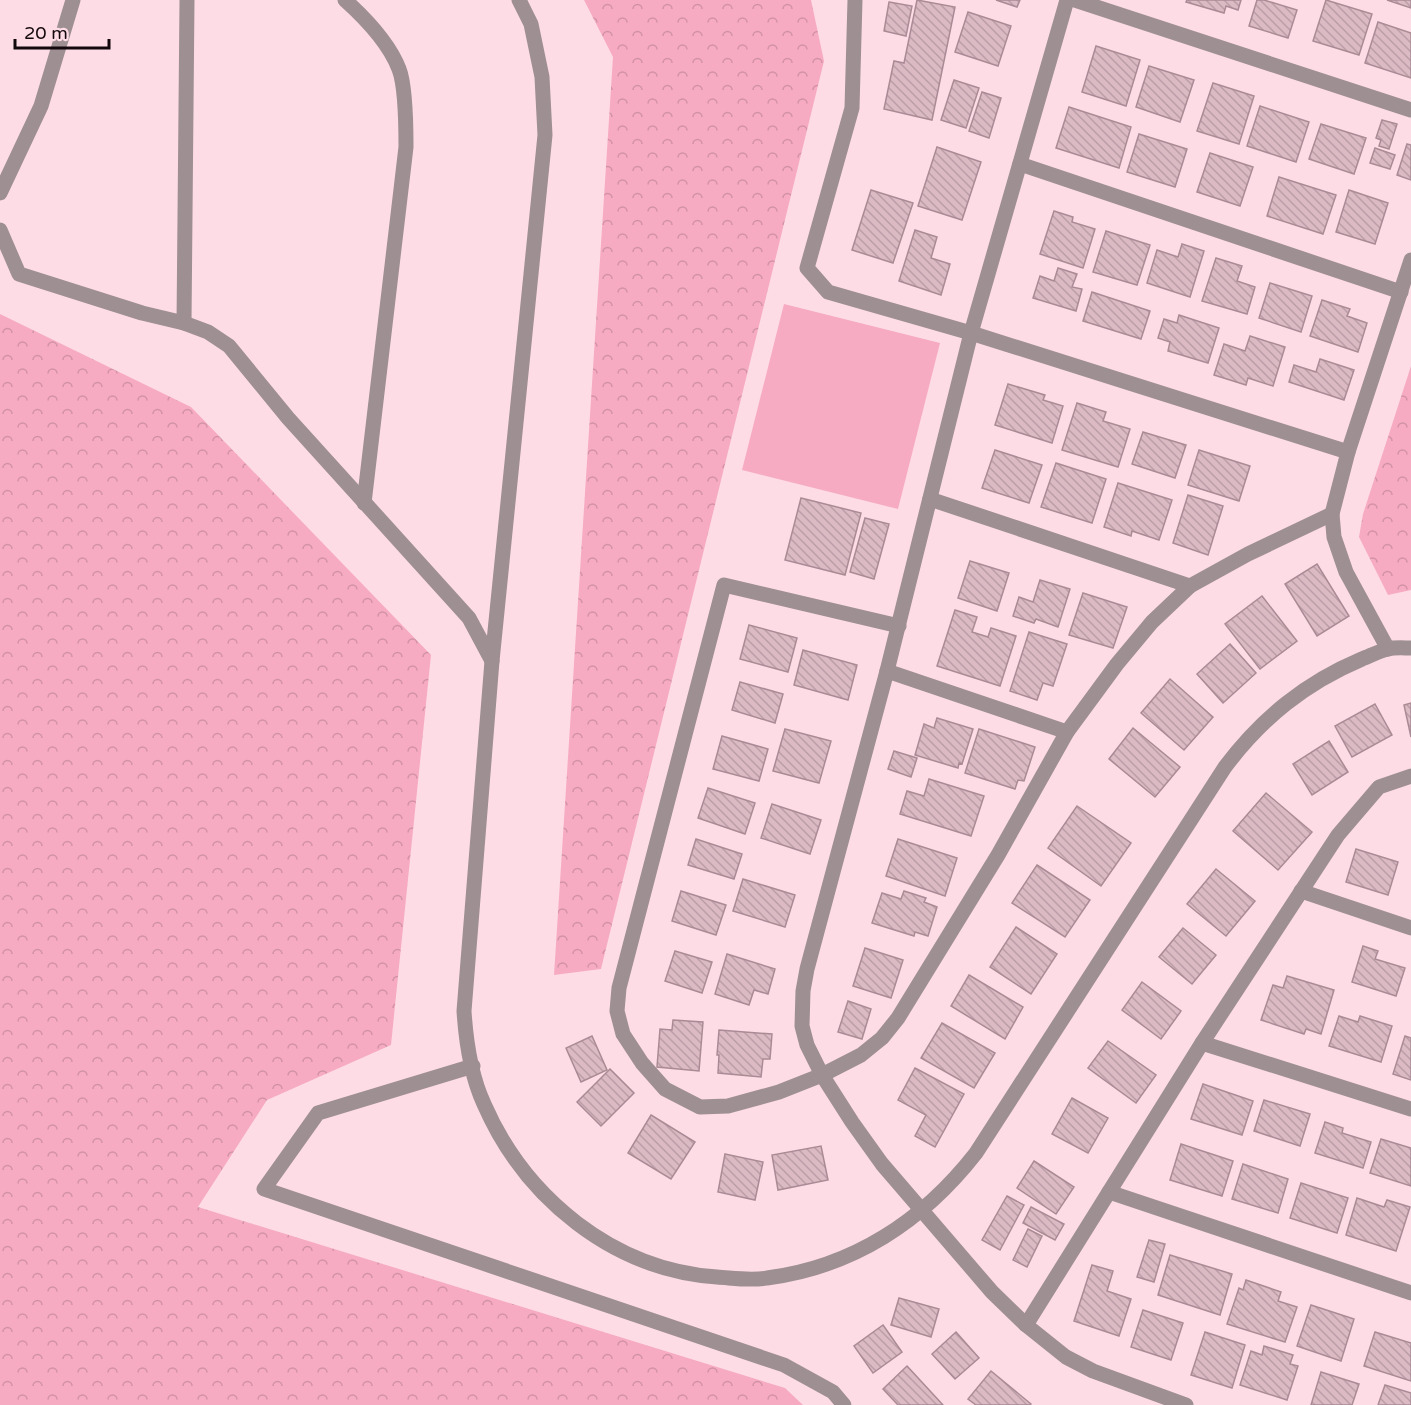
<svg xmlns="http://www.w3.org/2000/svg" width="1411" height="1405" viewBox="0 0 1411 1405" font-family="'Varela Round',sans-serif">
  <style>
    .forest { fill: url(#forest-crowns) }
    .garden { fill: #f6abc3 }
    .building { fill: url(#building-back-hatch); stroke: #aa8b95; stroke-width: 1.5 }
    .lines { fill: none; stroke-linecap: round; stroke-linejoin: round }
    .minor { stroke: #9e8f93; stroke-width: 15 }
  </style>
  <defs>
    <pattern id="forest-crowns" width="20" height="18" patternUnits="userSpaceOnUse" patternTransform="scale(1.5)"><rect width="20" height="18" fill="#f6abc3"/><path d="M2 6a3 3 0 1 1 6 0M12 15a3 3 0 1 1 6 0" fill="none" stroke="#d292a6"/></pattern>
    <pattern id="building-back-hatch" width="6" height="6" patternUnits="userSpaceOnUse" patternTransform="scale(1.5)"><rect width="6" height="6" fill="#dbbac4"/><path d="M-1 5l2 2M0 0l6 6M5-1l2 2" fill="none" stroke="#bb9ea7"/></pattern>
  </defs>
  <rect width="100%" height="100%" fill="#fedce6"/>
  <g class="forest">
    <path d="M584,0H811L824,61L601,969L554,975L613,57Z"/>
    <path d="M0,314L191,407L431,655L391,1045L267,1100L198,1207L785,1388L803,1405H0Z"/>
    <path d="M1411,366V590L1388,595L1359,537L1363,514Z"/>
  </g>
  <path class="garden" d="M784,304L940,343L898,509L742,470Z"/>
  <g class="building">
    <path d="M917,0L955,7L932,120L884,109L894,61L904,63Z"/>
    <path d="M996,0H1020L1017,7Z"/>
    <path d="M1187,0H1241L1238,10L1226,6L1224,13L1186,2Z"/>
    <path d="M1257,0H1264L1297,10L1288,38L1249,26Z"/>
    <path d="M1326,0L1372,14L1359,55L1313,41Z"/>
    <path d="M1387,0H1411V8Z"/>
    <path d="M889,2L912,6L906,36L884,31Z"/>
    <path d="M968,12L1011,26L998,66L955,52Z"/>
    <path d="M1378,22L1411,33V78L1365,63Z"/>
    <path d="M1096,46L1140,60L1126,106L1082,92Z"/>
    <path d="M1149,66L1194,80L1180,122L1136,107Z"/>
    <path d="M954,80L979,88L966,128L941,120Z"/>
    <path d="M1213,83L1254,96L1239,144L1197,131Z"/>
    <path d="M982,92L1001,98L989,138L969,131Z"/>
    <path d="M1260,106L1309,122L1296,162L1247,146Z"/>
    <path d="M1069,107L1131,127L1119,168L1056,148Z"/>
    <path d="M1382,120L1397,124L1389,149L1379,146L1381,140L1376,138Z"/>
    <path d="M1321,124L1366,138L1354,174L1309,159Z"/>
    <path d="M1139,134L1187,149L1175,187L1127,172Z"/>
    <path d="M1407,144L1411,145V180L1397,175Z"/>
    <path d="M937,147L981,162L962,220L918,206Z"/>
    <path d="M1375,148L1395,155L1390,169L1370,163Z"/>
    <path d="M1210,153L1253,167L1240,206L1197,192Z"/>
    <path d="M1279,177L1336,195L1323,234L1267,216Z"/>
    <path d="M871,190L913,203L893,263L852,250Z"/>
    <path d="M1349,190L1388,203L1375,244L1336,232Z"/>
    <path d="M1054,211L1073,217L1072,222L1095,229L1083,268L1040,254Z"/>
    <path d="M915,230L937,237L931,258L950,264L941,295L899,281Z"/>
    <path d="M1106,231L1150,245L1137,285L1093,272Z"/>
    <path d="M1182,244L1204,251L1190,297L1147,283L1157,250L1178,257Z"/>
    <path d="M1216,258L1242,266L1237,281L1255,287L1247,314L1202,301Z"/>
    <path d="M1058,268L1077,274L1072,287L1082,289L1076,311L1033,298L1040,276L1054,281Z"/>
    <path d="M1270,283L1312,296L1301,332L1259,318Z"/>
    <path d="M1092,292L1150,311L1141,339L1083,321Z"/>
    <path d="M1322,300L1350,309L1347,316L1367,323L1358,352L1310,336Z"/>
    <path d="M1179,315L1219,328L1208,363L1168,351L1170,342L1158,338L1164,319L1177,323Z"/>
    <path d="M1250,336L1285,347L1273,386L1248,378L1246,385L1214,375L1224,344L1245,351Z"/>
    <path d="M1320,359L1354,370L1344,400L1289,382L1294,365L1316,372Z"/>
    <path d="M1008,384L1045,395L1043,400L1063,406L1052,443L995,425Z"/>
    <path d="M1077,403L1106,412L1103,421L1130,429L1118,467L1062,450Z"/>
    <path d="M1143,432L1186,445L1175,478L1132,464Z"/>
    <path d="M995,450L1042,465L1029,503L982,488Z"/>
    <path d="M1199,450L1250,466L1239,501L1188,485Z"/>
    <path d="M1056,463L1106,479L1092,523L1041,507Z"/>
    <path d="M1118,483L1172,500L1159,540L1132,531L1131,536L1104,527Z"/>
    <path d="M1188,495L1223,506L1208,555L1173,543Z"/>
    <path d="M801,498L861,513L845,575L785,560Z"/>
    <path d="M865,518L889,524L874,579L850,572Z"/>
    <path d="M970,561L1009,573L997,611L958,598Z"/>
    <path d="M1317,564L1349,616L1317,636L1285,584Z"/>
    <path d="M1040,580L1070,589L1058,627L1036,619L1034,623L1013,616L1019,597L1033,602Z"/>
    <path d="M1083,593L1127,607L1113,648L1069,635Z"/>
    <path d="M1262,596L1297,641L1260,669L1225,624Z"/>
    <path d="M955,610L977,617L972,632L988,637L991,628L1016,636L1000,686L937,666Z"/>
    <path d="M749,625L797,638L788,672L740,659Z"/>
    <path d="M1029,632L1067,644L1053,686L1043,683L1037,700L1010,691Z"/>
    <path d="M1230,644L1256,673L1223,703L1197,674Z"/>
    <path d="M803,650L857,665L848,700L794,685Z"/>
    <path d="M1170,679L1213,717L1184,750L1141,713Z"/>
    <path d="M740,682L783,694L775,723L732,710Z"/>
    <path d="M1411,703V737L1404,705Z"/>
    <path d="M1375,704L1392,735L1352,757L1335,726Z"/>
    <path d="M937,718L973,729L962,764L959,763L958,768L915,755L924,724L934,728Z"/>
    <path d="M1133,728L1180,767L1155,797L1109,759Z"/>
    <path d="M785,729L831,741L819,783L773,771Z"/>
    <path d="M979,729L1035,747L1024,781L1018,780L1015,789L965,773Z"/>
    <path d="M722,736L768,749L759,781L713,769Z"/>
    <path d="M1329,741L1348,772L1312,795L1293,764Z"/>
    <path d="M894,751L917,758L911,777L888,769Z"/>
    <path d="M929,779L984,796L971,836L900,814L907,791L924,796Z"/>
    <path d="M708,788L755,803L745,834L698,818Z"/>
    <path d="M1266,793L1312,832L1278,870L1233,831Z"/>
    <path d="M772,804L821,820L810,854L761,838Z"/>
    <path d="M1077,806L1131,843L1101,886L1048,848Z"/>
    <path d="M696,839L742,854L734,879L688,865Z"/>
    <path d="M898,839L957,858L945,896L886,876Z"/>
    <path d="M1356,849L1398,862L1388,895L1346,882Z"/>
    <path d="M1037,865L1090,900L1065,937L1012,903Z"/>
    <path d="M1216,869L1255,901L1226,936L1187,904Z"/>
    <path d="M743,879L795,895L785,927L733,911Z"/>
    <path d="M681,891L726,905L716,935L672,921Z"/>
    <path d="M904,891L926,898L924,902L937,907L928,936L915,932L914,936L872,923L882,893L901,899Z"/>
    <path d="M1016,927L1057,954L1031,994L990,967Z"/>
    <path d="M1183,928L1216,955L1192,984L1159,957Z"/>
    <path d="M1363,946L1378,951L1375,959L1405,968L1396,996L1352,982Z"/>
    <path d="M865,948L903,960L891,998L853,986Z"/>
    <path d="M675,951L712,962L702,993L665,981Z"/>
    <path d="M727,954L775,969L768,994L754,990L749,1005L715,994Z"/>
    <path d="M969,975L1023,1007L1005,1039L951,1006Z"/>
    <path d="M1287,976L1334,990L1321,1034L1306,1029L1304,1034L1261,1020L1273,985L1283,988Z"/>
    <path d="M1142,982L1181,1011L1161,1039L1122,1010Z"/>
    <path d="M848,1001L871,1009L862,1039L838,1032Z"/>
    <path d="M1339,1016L1358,1022L1360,1016L1392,1026L1381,1062L1329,1046Z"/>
    <path d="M673,1020L703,1022L699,1071L657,1067L660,1029L672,1030Z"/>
    <path d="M942,1023L995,1053L974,1088L921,1058Z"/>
    <path d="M719,1030L772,1034L770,1059H763L761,1077L718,1073L719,1055H717Z"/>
    <path d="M592,1036L607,1070L581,1082L566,1048Z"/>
    <path d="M1405,1036L1411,1038V1080L1393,1074Z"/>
    <path d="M1108,1041L1156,1075L1136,1103L1088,1068Z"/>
    <path d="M915,1068L964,1094L935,1147L915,1136L926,1115L898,1100Z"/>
    <path d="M610,1069L634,1093L601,1126L577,1102Z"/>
    <path d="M1203,1084L1253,1101L1242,1135L1191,1119Z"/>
    <path d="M1072,1098L1108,1118L1088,1153L1052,1134Z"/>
    <path d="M1264,1100L1310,1114L1300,1146L1254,1131Z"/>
    <path d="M651,1115L695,1142L671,1179L628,1153Z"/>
    <path d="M1325,1122L1343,1128L1342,1133L1371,1142L1363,1168L1315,1153Z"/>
    <path d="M1381,1139L1411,1148V1186L1370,1173Z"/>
    <path d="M1181,1144L1233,1161L1222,1196L1170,1180Z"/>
    <path d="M821,1146L828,1180L778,1190L772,1155Z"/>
    <path d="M725,1154L763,1162L755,1200L718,1192Z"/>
    <path d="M1034,1161L1074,1187L1056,1214L1017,1188Z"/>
    <path d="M1243,1164L1288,1179L1278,1213L1232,1199Z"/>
    <path d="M1301,1183L1348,1198L1337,1233L1290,1218Z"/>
    <path d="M1007,1196L1024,1205L1000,1250L982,1240Z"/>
    <path d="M1357,1198L1384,1207L1387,1200L1410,1207L1396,1251L1346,1235Z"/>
    <path d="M1031,1207L1064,1224L1055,1240L1023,1223Z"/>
    <path d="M1028,1229L1042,1236L1027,1267L1013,1260Z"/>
    <path d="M1149,1240L1165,1244L1154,1282L1137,1277Z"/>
    <path d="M1170,1255L1232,1274L1220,1315L1158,1295Z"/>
    <path d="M1092,1265L1113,1271L1107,1291L1131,1299L1119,1336L1074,1321Z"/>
    <path d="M1246,1280L1281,1292L1278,1301L1297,1307L1285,1342L1227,1324L1239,1288L1243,1290Z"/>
    <path d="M899,1298L939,1309L931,1337L891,1325Z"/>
    <path d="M1311,1305L1354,1319L1341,1361L1297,1346Z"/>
    <path d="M1143,1310L1183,1323L1171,1360L1131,1347Z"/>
    <path d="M883,1325L902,1352L873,1373L854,1346Z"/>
    <path d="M956,1332L979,1358L955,1379L932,1354Z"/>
    <path d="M1205,1332L1245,1345L1232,1388L1191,1375Z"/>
    <path d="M1375,1332L1411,1343V1381L1364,1366Z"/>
    <path d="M1264,1346L1293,1355L1290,1364L1298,1366L1287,1400L1240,1385L1251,1351L1262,1355Z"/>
    <path d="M907,1366L943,1405H898L883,1389Z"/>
    <path d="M991,1371L1031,1404L1030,1405H976L968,1399Z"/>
    <path d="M1321,1372L1359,1384L1352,1405H1311Z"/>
    <path d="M1385,1385L1411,1393V1405H1378Z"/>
  </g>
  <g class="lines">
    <g class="minor">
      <path d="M345,0C365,18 389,43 399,69C406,87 406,127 406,147L364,503"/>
      <path d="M519,0L531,24L542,77L545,135L492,661L464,1011C466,1042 471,1076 484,1104C525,1198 613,1270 717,1277C733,1278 751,1281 767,1278C853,1267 923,1221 976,1153L1225,767C1262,718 1305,683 1362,659C1370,656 1379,651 1388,649C1395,647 1404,648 1411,648"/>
      <path d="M855,0L852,108L807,268L828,292L971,333L1348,452"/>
      <path d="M1067,0L971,333L887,671L807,969L803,991L802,1026L807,1045L822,1075L852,1122L882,1164L992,1292L1026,1325L1066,1357L1093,1371L1186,1405"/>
      <path d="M1075,0L1411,110"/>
      <path d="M1020,164L1401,292"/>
      <path d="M0,193L41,106L73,0"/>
      <path d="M0,230L19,274L142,313L184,323L208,332L229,346L288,418L469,618L492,661"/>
      <path d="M184,323L187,0"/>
      <path d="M930,499L1190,586"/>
      <path d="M899,626L724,585L619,988L617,1011L623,1034L642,1063L665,1089L700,1107L728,1106L779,1092L822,1075L861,1055L882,1038L898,1018L998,855L1067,732L1117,664L1152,622L1190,586L1248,554L1332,514"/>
      <path d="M1388,649L1346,572L1334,537L1332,514L1348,452L1411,260"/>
      <path d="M887,671L1067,732"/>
      <path d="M1301,891L1411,928"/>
      <path d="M1202,1043L1411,1109"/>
      <path d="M473,1066L318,1113L264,1189L784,1365L833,1392L844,1405"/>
      <path d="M1109,1192L1411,1293"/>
      <path d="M1026,1325L1202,1043L1338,835L1379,787L1411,776"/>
    </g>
  </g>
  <path d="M15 39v9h94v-9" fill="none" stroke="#13080c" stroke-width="3"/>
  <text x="24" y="39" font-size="18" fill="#13080c" stroke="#fedce6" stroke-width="4.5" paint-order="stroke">20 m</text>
</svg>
